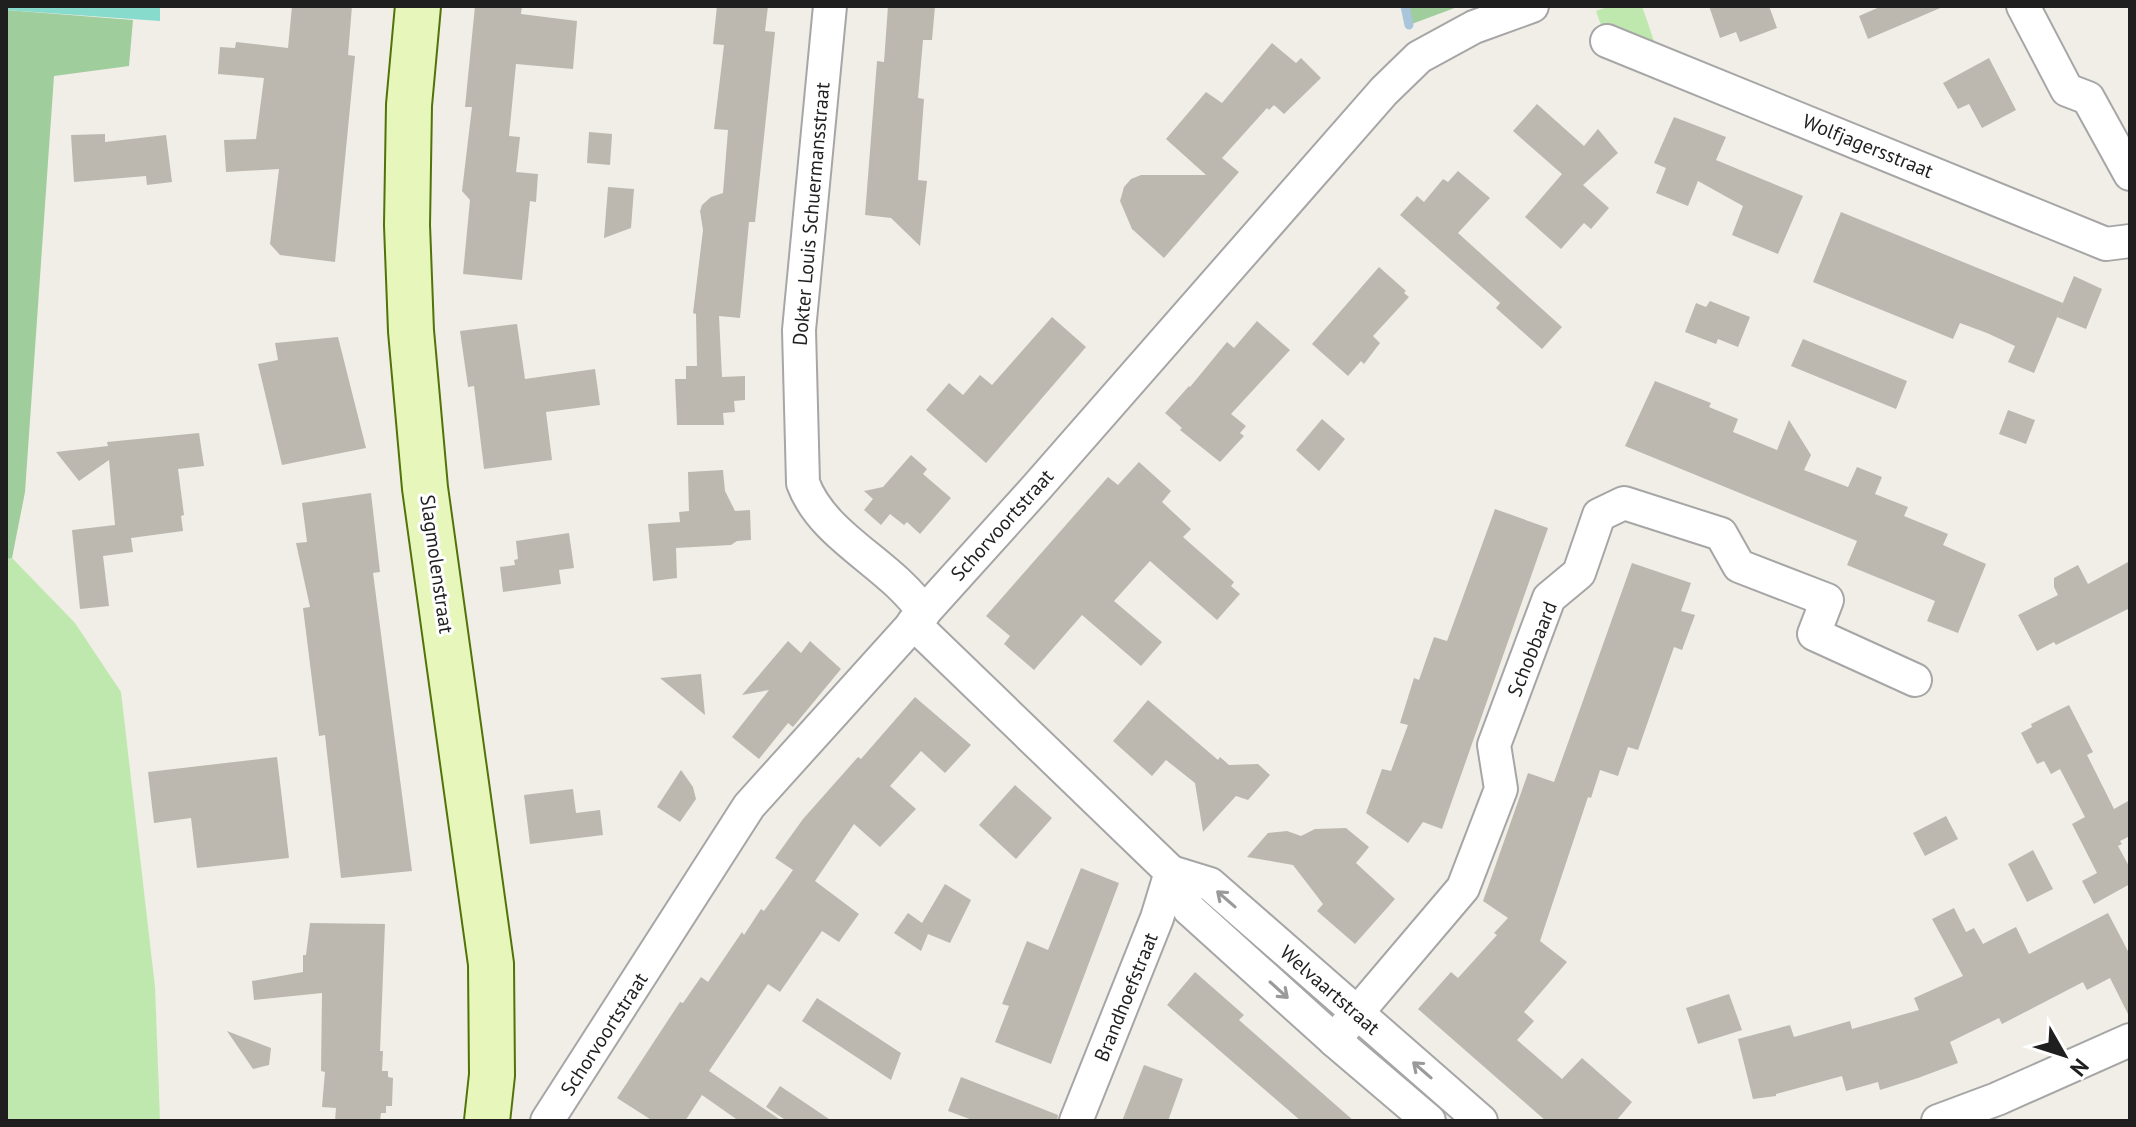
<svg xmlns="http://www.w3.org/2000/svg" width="2136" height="1127" viewBox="0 0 2136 1127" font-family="'PT Sans',sans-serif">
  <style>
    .grass { fill: #bee8ae }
    .forest { fill: #a0cd9c }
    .pitch { fill: #87dbcd }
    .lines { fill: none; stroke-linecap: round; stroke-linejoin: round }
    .stream { stroke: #a8c5db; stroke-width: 9 }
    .building { fill: #bcb8af }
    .street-casing { stroke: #a6a6a6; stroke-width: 36 }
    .secondary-casing { stroke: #517309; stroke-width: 48 }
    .street { stroke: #fff; stroke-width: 32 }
    .secondary { stroke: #e7f7bc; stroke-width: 44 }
    .oneway { stroke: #9a9a9a }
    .labels { text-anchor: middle; stroke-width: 6; stroke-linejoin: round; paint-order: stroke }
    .street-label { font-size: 20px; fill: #1f1f1f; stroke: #fff }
  </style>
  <rect width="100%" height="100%" fill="#f0eee6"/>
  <g class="grass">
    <path d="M1610,6H1642L1655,44L1601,25L1596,11Z"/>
    <path d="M12,558L75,623L121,692L155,987L160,1121H6V559Z"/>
  </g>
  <g class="forest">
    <path d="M1404,6H1460L1409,25Z"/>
    <path d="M6,10L133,20L129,66L54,76L25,492L12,558L6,559Z"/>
  </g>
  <path class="pitch" d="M6,6H160V21L6,10Z"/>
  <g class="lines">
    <path class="stream" d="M1405,6L1409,25"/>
  </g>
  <g class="building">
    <path d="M292,6H352L348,55L355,56L335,262L280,255L270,244L279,169L226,172L224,140L256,139L264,78L218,74L220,47L235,48L236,42L288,48Z"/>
    <path d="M475,6H522L521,14L577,21L573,69L516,64L509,136L520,137L516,172L538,174L536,202L530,201L522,280L463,274L470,200L462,191L472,107H465Z"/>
    <path d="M717,6H768L765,31L775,32L755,222H749L740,318L719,316L722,377L745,376V400L734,401L735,412L723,413L724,425H677L675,379H686V366H697L696,314L693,313L703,230L700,211L702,205L711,197L723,193L728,130L714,129L724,45L713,44Z"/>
    <path d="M888,6H935L932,40H923L918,98L924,99L918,180L927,181L920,246L891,218L865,215L877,61L884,62Z"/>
    <path d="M1709,6H1769L1777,28L1740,42L1736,32L1720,38Z"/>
    <path d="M1882,6H1945L1868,39L1859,16Z"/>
    <path d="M1272,43L1296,63L1301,58L1321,78L1284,114L1274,105L1269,110L1267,108L1222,158L1239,172L1164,258L1132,229L1120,201L1124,187L1131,179L1141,175H1206L1166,139L1206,92L1222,103Z"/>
    <path d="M1989,58L2016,110L1982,128L1969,104L1958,109L1943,83Z"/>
    <path d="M1537,104L1584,146L1598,129L1618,153L1583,185L1609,208L1591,229L1584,223L1561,249L1525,217L1562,174L1513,131Z"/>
    <path d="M1674,117L1726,137L1716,160L1803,196L1778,254L1732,235L1743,206L1698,181L1688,206L1656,193L1666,168L1654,163Z"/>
    <path d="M589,132L612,134L610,165L587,163Z"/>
    <path d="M105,134V142L166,135L172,182L147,185L146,176L74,182L71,135Z"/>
    <path d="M1458,171L1490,198L1458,233L1562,327L1542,349L1496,308L1500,303L1400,215L1417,196L1424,202L1443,179L1448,182Z"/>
    <path d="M608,187L634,189L631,228L604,238Z"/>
    <path d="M1841,212L2063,303L2034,373L2008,362L2015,346L1987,333L1960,323L1953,339L1813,282Z"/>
    <path d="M1379,267L1406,291L1404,293L1409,297L1373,336L1380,343L1364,364L1361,361L1348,376L1312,344Z"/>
    <path d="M2074,276L2102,289L2086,329L2057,317Z"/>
    <path d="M1710,301L1750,317L1738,347L1718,339L1716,344L1685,332L1696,303L1706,307Z"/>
    <path d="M1052,317L1086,347L986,463L926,410L949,383L963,395L980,375L992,385Z"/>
    <path d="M1257,321L1290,350L1231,414L1246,426L1240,433L1244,436L1220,462L1180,430L1182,428L1165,413L1189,386L1190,387L1227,342L1234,348Z"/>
    <path d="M517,324L525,379L595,369L600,405L546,412L552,460L484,469L474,386L468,387L460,331Z"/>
    <path d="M338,337L366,448L282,465L258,364L278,360L275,343Z"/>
    <path d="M1803,339L1907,381L1896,409L1791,366Z"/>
    <path d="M1655,381L1711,403L1709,407L1738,419L1733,432L1777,450L1789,420L1811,455L1804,470L1848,487L1857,467L1882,477L1875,494L1908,507L1904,516L1948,534L1943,545L1986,564L1958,633L1927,621L1935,601L1847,565L1857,541L1625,446Z"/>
    <path d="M2008,410L2035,420L2026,444L1999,434Z"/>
    <path d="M1322,419L1345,439L1319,471L1296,450Z"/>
    <path d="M199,433L204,466L178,469L184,515L181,516L183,531L131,538L133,552L103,556L109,606L80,609L72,530L115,525L109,460L79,481L56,452L108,446L107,442Z"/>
    <path d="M911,455L927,469L923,474L951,498L920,534L907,522L904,525L890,514L881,525L864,510L873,499L864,491L883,487Z"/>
    <path d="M1139,462L1171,491L1162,502L1191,529L1183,537L1234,582L1231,586L1240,594L1217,620L1150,561L1114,601L1162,642L1141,666L1082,615L1034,670L1004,644L1010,636L986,616L1108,477L1118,485Z"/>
    <path d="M723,470L725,491L735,511L750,510L751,540L737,541L731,545L676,548L677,578L653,581L648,524L680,522L679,512L689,511L688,472Z"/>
    <path d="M371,493L380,572L373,573L412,871L341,878L325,735L319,736L303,608L310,607L296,543L307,542L302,503Z"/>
    <path d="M1495,509L1548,528L1442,829L1423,822L1408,843L1366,813L1382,769L1391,771L1408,725L1400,723L1414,678L1419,680L1434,637L1447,641Z"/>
    <path d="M569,533L574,568L559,570L561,584L503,592L500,567L515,565L514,560L518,559L516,541Z"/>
    <path d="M2130,561V608L2056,645L2054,642L2037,651L2018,615L2058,595L2054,587V578L2078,565L2088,584Z"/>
    <path d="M1632,563L1691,583L1681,611L1695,615L1682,650L1674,647L1638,750L1628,747L1618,776L1600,770L1591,798L1588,797L1540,941L1567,962L1524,1012L1534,1021L1517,1040L1562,1079L1582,1058L1632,1102L1616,1121H1546L1418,1009L1451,972L1458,978L1497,935L1494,933L1508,918L1483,901L1528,773L1554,782Z"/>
    <path d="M788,641L801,653L810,641L841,669L793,727L788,723L759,759L732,737L769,690L742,695Z"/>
    <path d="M701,674L705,715L660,678Z"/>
    <path d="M915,697L971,745L945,773L921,751L890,786L916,809L880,847L854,824L815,881L859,914L839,942L822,931L780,992L768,984L709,1071L782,1121H739L702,1095L685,1121H653L617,1098L680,1002L683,1003L701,977L708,982L742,932L744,935L761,909L764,911L793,870L775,858L803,819L858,757L861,759Z"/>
    <path d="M1148,700L1218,760L1220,757L1229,765L1258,764L1270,775L1248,800L1236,796L1203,832L1195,783L1166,760L1152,776L1113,741Z"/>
    <path d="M2069,705L2093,752L2087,755L2114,809L2130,800V836L2120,841L2122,844L2118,846L2130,868V884L2094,904L2082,881L2097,873L2072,824L2085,817L2060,769L2051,774L2044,761L2037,764L2021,733L2032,727L2031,724Z"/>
    <path d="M277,757L289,858L197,868L191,818L154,823L148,772Z"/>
    <path d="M681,770L693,787L696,799L680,822L657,807Z"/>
    <path d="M1015,785L1052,818L1016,859L979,825Z"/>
    <path d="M573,789L576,813L600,810L603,835L530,844L524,795Z"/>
    <path d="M1946,816L1958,839L1925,856L1913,833Z"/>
    <path d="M1346,828L1369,847L1356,863L1395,899L1355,944L1317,911L1323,904L1293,865L1247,857L1268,833L1287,831L1301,836L1315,829Z"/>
    <path d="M2033,850L2053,889L2027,902L2008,864Z"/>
    <path d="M1081,868L1119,883L1051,1064L995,1042L1009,1006L1002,1004L1027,941L1048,950Z"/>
    <path d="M945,884L971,900L950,943L928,934L921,951L894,933L908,913L922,923Z"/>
    <path d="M1954,908L1966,932L1974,928L1983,944L2016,927L2029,954L2108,913L2130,955V1018L2110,978L2087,990L2083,982L2002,1024L1999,1018L1950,1042L1958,1063L1918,1078L1880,1090L1878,1082L1846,1091L1842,1076L1776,1094V1096L1753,1099L1738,1039L1790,1025L1794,1037L1850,1021L1852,1029L1919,1010L1914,998L1963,976L1932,919Z"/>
    <path d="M310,923L385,924L380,1051H383L382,1071H388V1077L393,1078L392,1106H386V1113H381L380,1121H335L336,1108L322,1107L325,1072L321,1071L322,993L254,1000L252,981L303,972V955H306Z"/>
    <path d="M1195,972L1244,1015L1239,1020L1354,1121H1301L1167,1005Z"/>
    <path d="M1729,994L1742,1030L1698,1044L1686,1008Z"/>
    <path d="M817,998L901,1053L891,1080L802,1021Z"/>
    <path d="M227,1031L271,1048L269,1065L253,1069Z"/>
    <path d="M1144,1065L1183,1079L1168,1121H1122Z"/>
    <path d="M961,1077L1058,1115L1057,1121H975L948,1111Z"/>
    <path d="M780,1086L832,1121H787L766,1107Z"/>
  </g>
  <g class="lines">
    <g class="street-casing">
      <g id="street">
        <path d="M830,6L799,330L803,483C823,538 892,564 924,613"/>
        <path d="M2023,6L2067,90L2088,98L2130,174"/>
        <path d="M1607,41L2106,244L2130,241"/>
        <path d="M913,623L1171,872L1189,909L1334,1040L1429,1121"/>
        <path d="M1171,872L1210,884L1481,1121"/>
        <path d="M1334,1040L1463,888L1501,789L1494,745L1549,598L1579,573L1599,515L1624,503L1721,534L1739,566L1827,600L1814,634L1915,680"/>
        <path d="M547,1121L749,806L1037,487L1384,91L1419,57L1474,27L1532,6"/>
        <path d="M1076,1121L1157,918L1171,872"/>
        <path d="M1938,1121L1997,1099L2130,1040"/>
      </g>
    </g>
    <g class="secondary-casing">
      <path id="secondary" d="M418,6L409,105L407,225L411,331L425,488L491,964L492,1075L487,1121"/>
    </g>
    <use href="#street" class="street"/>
    <use href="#secondary" class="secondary"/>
  </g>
  <defs><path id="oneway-shaft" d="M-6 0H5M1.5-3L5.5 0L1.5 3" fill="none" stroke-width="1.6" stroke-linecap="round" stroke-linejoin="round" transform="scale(2)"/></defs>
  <g class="oneway">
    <use href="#oneway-shaft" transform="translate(1226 899) rotate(-139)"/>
    <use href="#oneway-shaft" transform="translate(1279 990) rotate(42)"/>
    <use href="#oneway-shaft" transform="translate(1422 1070) rotate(-139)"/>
  </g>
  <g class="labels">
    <g class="street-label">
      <text transform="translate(1868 146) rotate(22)" y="7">Wolfjagersstraat</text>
      <text transform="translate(811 214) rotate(-85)" y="7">Dokter Louis Schuermansstraat</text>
      <text transform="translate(1002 525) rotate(-48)" y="7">Schorvoortstraat</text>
      <text transform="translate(437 564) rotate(82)" y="7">Slagmolenstraat</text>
      <text transform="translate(1532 649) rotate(-68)" y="7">Schobbaard</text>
      <text transform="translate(1330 990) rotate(41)" y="7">Welvaartstraat</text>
      <text transform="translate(1126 997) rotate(-68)" y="7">Brandhoefstraat</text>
      <text transform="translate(604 1034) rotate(-57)" y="7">Schorvoortstraat</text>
    </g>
  </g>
  <rect width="2136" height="1127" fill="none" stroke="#1f1f1f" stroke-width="16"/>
  <g transform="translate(2064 1055) rotate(129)" stroke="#ffffff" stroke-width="6" paint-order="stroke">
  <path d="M0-6L14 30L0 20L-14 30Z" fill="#1f1f1f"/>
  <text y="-12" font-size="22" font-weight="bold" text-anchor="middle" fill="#1f1f1f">N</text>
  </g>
</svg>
